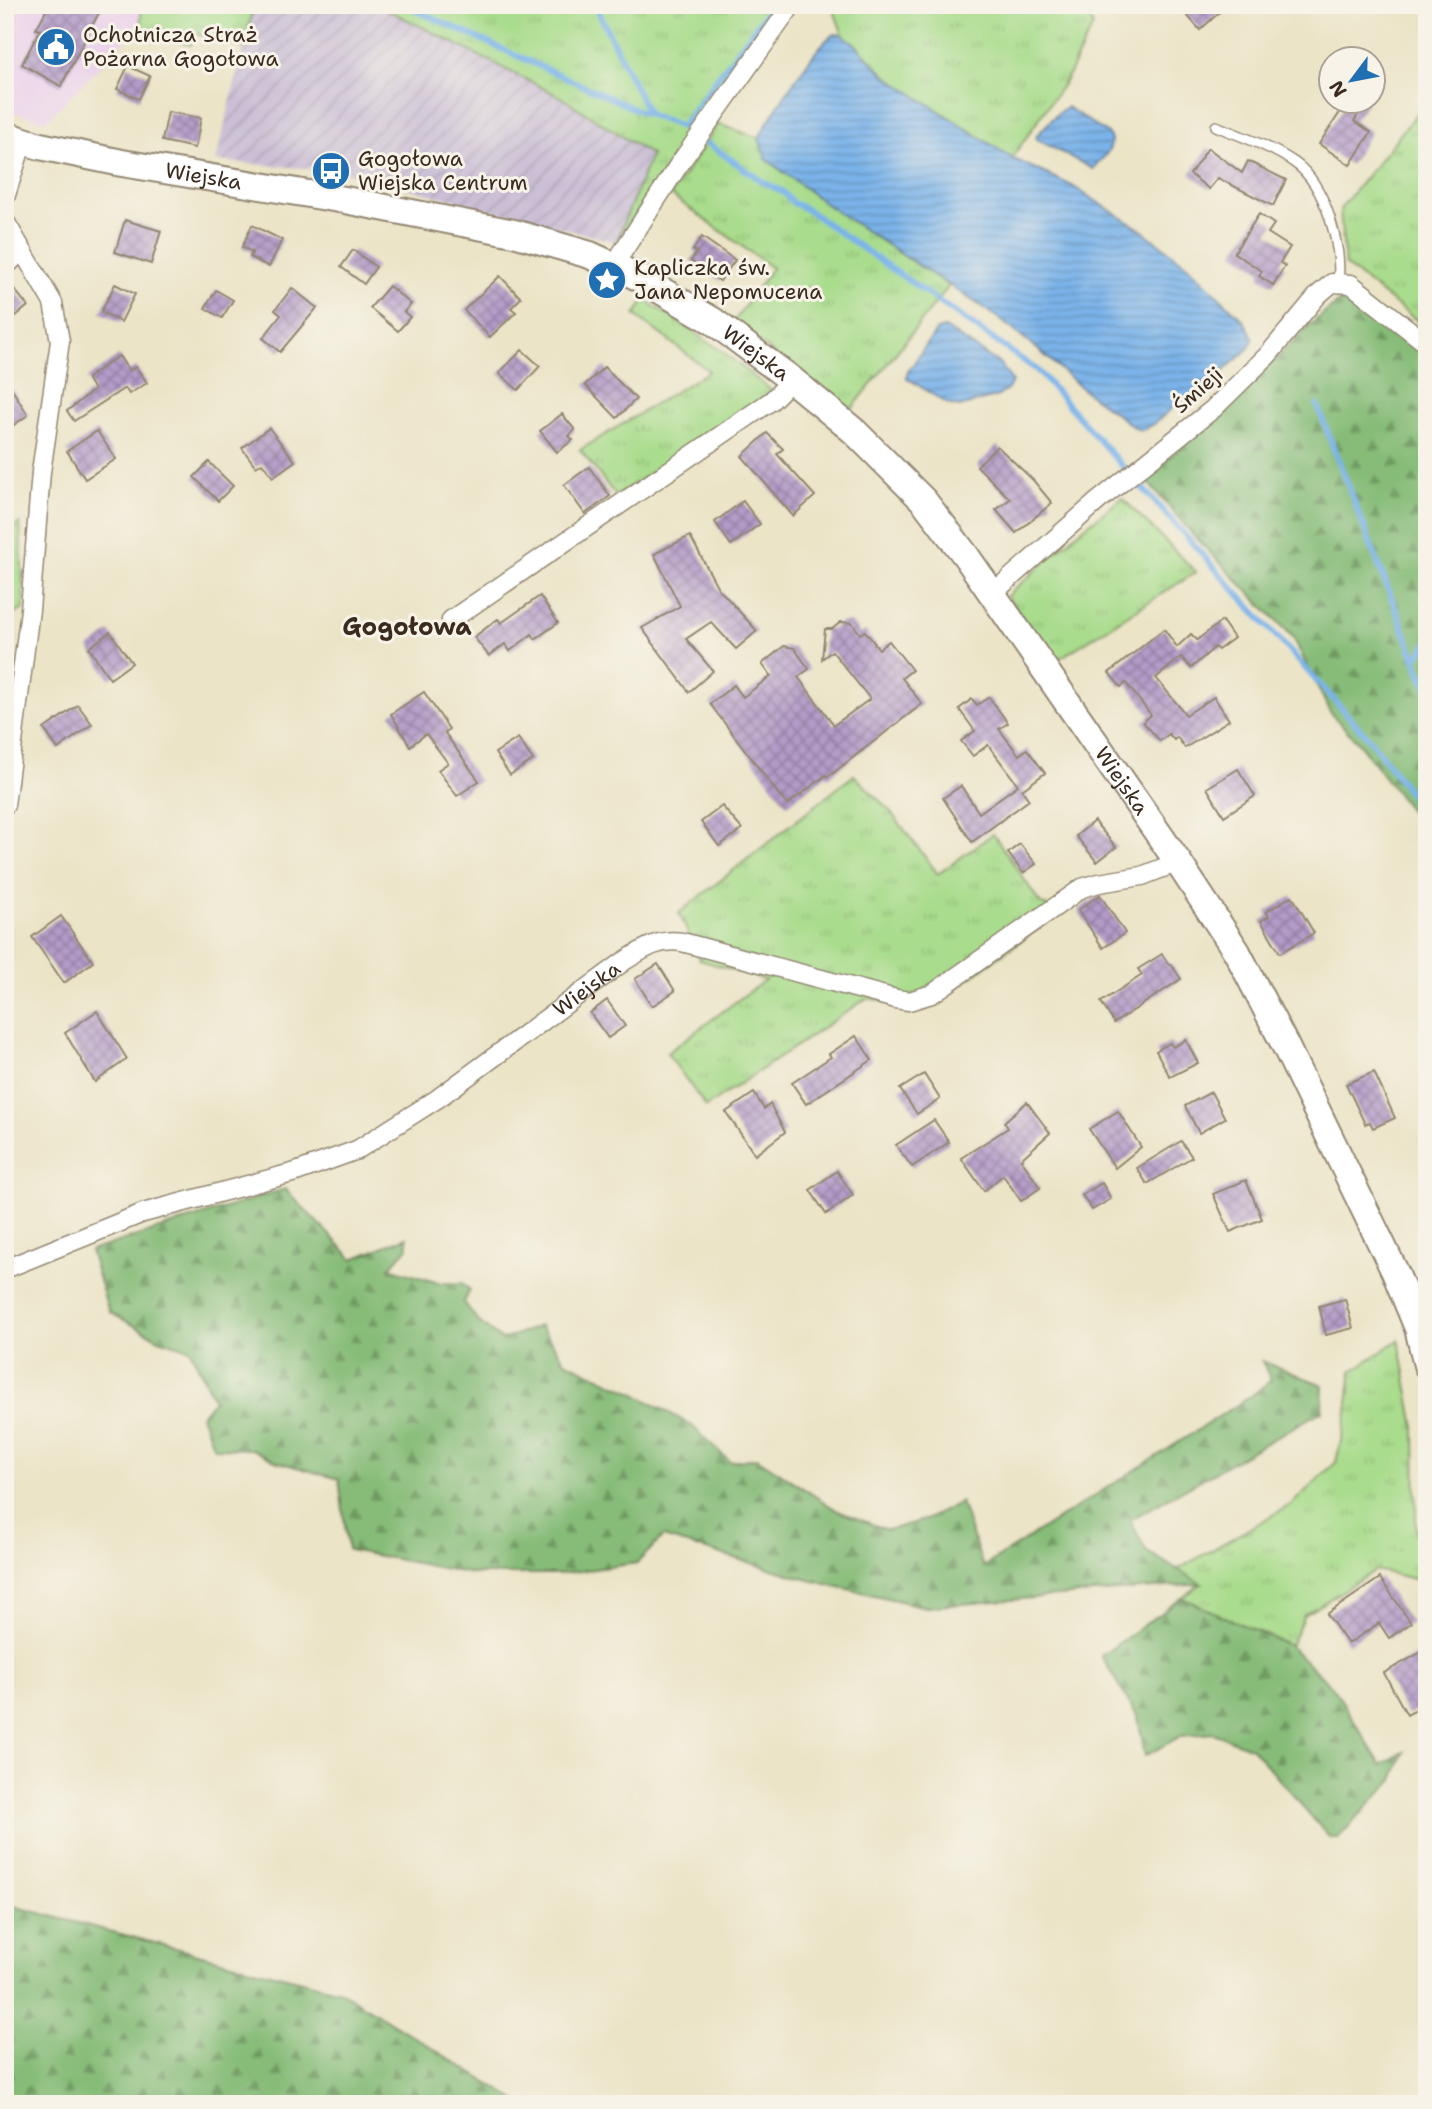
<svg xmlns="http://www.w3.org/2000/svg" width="1432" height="2109" viewBox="0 0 1432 2109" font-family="'Shantell Sans',sans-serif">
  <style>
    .built { fill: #ebd1eb }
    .industrial { fill: url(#industrial-furrows) }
    .grass { fill: url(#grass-tufts); stroke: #728355; stroke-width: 2 }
    .forest { fill: url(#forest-firs); stroke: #60734b; stroke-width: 2 }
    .water { fill: url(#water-rules); stroke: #5a6e84; stroke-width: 2 }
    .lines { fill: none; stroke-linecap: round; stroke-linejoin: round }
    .stream { stroke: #7ab3ea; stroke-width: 6 }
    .building { fill: url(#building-cross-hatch) }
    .lane-casing { stroke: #938772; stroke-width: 12 }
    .street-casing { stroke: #938772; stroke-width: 21 }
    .secondary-casing { stroke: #938772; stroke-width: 30 }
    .lane { stroke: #fff; stroke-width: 9 }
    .street { stroke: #fff; stroke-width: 18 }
    .secondary { stroke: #fff; stroke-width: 26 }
    .labels { text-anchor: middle; stroke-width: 6; stroke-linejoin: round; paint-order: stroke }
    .poi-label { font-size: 21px; fill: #3b2a1e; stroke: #f7f3e8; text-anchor: start }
    .street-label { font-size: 21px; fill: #3b2a1e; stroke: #f7f3e8 }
    .quarter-label { font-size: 24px; font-weight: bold; fill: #3b2a1e; stroke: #f7f3e8 }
  </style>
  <defs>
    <pattern id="industrial-furrows" width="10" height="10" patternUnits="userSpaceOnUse" patternTransform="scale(1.75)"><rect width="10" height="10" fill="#cbbfd5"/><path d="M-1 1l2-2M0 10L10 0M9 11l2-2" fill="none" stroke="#afa4b6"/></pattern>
    <pattern id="grass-tufts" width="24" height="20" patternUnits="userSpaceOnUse" patternTransform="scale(1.75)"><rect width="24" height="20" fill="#a9dc8c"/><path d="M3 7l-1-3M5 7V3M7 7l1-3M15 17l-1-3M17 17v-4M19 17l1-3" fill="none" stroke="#92bd78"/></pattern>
    <pattern id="forest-firs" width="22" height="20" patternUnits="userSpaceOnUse" patternTransform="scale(1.75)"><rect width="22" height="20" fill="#86bc78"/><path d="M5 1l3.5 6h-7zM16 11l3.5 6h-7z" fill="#6f9962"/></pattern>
    <pattern id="water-rules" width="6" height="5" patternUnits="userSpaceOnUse" patternTransform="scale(1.75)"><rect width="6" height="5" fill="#7ab3ea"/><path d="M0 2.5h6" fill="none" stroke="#6592bd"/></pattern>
    <pattern id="building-cross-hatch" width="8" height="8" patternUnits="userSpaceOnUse" patternTransform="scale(1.75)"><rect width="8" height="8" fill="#b39bc8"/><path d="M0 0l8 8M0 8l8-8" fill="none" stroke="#937fa2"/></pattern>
  </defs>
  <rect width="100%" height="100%" fill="#f7f3e8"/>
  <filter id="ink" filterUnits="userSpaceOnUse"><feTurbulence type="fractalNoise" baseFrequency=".0143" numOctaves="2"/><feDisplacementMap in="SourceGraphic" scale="14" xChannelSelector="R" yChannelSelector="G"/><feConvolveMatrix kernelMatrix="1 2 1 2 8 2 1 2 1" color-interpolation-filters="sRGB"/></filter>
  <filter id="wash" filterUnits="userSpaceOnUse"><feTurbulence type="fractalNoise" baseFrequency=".00686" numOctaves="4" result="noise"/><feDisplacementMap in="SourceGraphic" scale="28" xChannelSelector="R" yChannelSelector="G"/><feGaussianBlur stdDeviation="1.57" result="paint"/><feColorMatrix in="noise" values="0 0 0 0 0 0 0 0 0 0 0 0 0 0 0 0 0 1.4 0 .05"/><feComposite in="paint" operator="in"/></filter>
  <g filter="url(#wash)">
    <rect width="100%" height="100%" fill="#ebe4c7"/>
    <path class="built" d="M5,5H143V23L46,121L5,110Z"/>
    <path class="industrial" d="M254,5H378L559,96L651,155L616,242L340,171L216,161Z"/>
    <g class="grass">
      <path d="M141,5H254L244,48L194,33L191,45L144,32L141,22Z"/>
      <path d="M378,5H781L616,242L651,155L559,96Z"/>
      <path d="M832,5H1087L1093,26L1066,80L1012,158L887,77L854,43L843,35Z"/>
      <path d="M1427,101V306L1420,312L1419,322L1345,265L1340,209Z"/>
      <path d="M718,124L759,138L766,159L833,209L949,286L850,411L733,323L772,268L671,195Z"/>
      <path d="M645,300L722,351L773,392L616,496L580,450L709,371L635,315Z"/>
      <path d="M1122,498L1196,572L1054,662L1007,596L1081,530Z"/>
      <path d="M20,523L24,609L5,619V533Z"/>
      <path d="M854,775L890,811L938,874L993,834L1041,904L1062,911L926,1009L867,998L706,1107L667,1053L765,980L700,960L679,913Z"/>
      <path d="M1399,1340L1415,1427L1416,1526L1423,1581L1376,1570L1304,1615L1290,1646L1182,1598L1201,1584L1177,1570L1292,1504L1336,1462L1346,1420L1352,1371Z"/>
    </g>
    <g class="forest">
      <path d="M1345,297L1427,356V833L1358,742L1331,714L1293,637L1194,536L1145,479L1226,407L1313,322Z"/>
      <path d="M285,1189L353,1259L407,1237L408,1248L389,1268L439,1283H462L470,1290L464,1302L478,1321L502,1340L540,1326L565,1361L635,1394L691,1425L730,1462L757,1458L838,1511L887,1530L928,1519L961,1502L983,1567L1251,1396L1271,1380L1262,1361L1323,1385L1322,1411L1130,1520L1146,1551L1202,1584L926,1607L809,1580L663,1537L637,1563L559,1574H473L348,1550L339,1479L275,1461L252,1449L214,1448L201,1415L214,1400L190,1349L159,1339L109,1312L90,1251Z"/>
      <path d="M1182,1598L1290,1646L1335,1690L1381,1765L1404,1752L1393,1780L1338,1838H1330L1252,1748L1213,1733L1181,1736L1145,1756L1138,1717L1101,1656Z"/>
      <path d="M5,1904L340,1991L522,2104H5Z"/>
    </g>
    <g class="water">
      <path d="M835,34L843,35L854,43L887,77L987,142L1012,158L1072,186L1140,229L1188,266L1243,320L1250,331L1253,340L1249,348L1208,385L1178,403L1154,424L1143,430L1137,429L1085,391L1040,351L996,316L833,209L766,159L759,138C768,120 820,38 835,34Z"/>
      <path d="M1067,107L1108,134C1118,147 1101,159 1093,169L1036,139L1037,135L1058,113Z"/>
      <path d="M945,328L1000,364L1012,381L1008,389L998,396L959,407L948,404L907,378V373L937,330Z"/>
    </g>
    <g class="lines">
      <g class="stream">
        <path d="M404,5L637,110L692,131"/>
        <path d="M595,5L648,113"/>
        <path d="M681,127L772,5"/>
        <path d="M707,143L763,182L783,192L793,203L806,209L1037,370L1124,468"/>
        <path d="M1317,405L1415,659"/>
        <path d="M1138,483L1371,741L1427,816"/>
        <path d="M1427,644L1415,659L1427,688"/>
      </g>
    </g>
    <g id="blocks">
      <g class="building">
        <path d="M49,5H103L61,86L22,64L40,30L36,29Z"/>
        <path d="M1178,5H1227L1200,30Z"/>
        <path d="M128,66L150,76L139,99L117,89Z"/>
        <path d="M1347,102H1367L1354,121L1371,132L1350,165L1319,144Z"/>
        <path d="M168,112L201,118L195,148L162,141Z"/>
        <path d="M1208,148L1242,173L1248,161L1286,180L1273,206L1218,178L1209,189L1190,174Z"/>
        <path d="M1259,214L1274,224L1268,233L1290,247L1280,263L1285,266L1273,285L1259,276L1262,271L1234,253Z"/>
        <path d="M125,220L161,231L151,264L115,252Z"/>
        <path d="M252,225L282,240L269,267L250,257L252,252L242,247Z"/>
        <path d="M702,237L735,260L720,281L691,261L697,252L693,250Z"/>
        <path d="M353,250L376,267L364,284L341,267Z"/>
        <path d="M500,276L521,298L511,308L516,312L490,337L464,310Z"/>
        <path d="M5,278L28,306L5,325Z"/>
        <path d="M115,284L135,294L121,322L101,312Z"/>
        <path d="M389,286L411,304L404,312L410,317L398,331L370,308Z"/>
        <path d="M292,288L317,308L280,352L263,338L281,315L275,310Z"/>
        <path d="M216,290L233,300L222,318L205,308Z"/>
        <path d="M522,350L540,366L518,390L499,373Z"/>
        <path d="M119,356L129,371L136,367L147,383L129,394L125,388L74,421L67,411L94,390L87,378Z"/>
        <path d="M604,367L636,399L617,418L585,385Z"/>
        <path d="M5,378L28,415L5,431Z"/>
        <path d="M562,414L575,430L569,436L573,440L557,452L540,431Z"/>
        <path d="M269,428L295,461L273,477L262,463L256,467L242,448Z"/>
        <path d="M97,431L116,459L85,479L67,451Z"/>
        <path d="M767,433L783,449L777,454L815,496L793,516L742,456Z"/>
        <path d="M997,446L1033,480L1052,503L1016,533L996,510L1010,499L977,466Z"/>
        <path d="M209,462L233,486L218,501L194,477Z"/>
        <path d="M589,467L610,496L585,514L564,485Z"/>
        <path d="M743,501L760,524L731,545L715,522Z"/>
        <path d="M690,536L718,588L757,631L736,649L711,622L686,639L713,671L689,692L642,628L680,606L654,554Z"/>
        <path d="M540,596L558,623L535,639L532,634L510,651L505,644L489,656L474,637L498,619L501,623Z"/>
        <path d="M1222,621L1234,638L1218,650L1215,647L1191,668L1181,657L1156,678L1186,715L1214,697L1229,720L1185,748L1177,737L1174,740L1169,734L1160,741L1143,722L1151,715L1126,683L1121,687L1109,673L1164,629L1177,647L1191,634L1197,640Z"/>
        <path d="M841,622L852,623L860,634L865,631L879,649L889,641L912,670L902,678L922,704L828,777L826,775L787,805L710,704L734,685L743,697L771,676L762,664L784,646L794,648L809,669L798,677L834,725L870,699L832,651L822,659L825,629H832Z"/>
        <path d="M110,632L132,663L110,679L89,648Z"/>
        <path d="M424,692L449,729L445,733L479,781L457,796L438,770L448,763L426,734L410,746L391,714Z"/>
        <path d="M989,697L1008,723L999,729L1019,755L1027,749L1045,773L1022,790L1029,800L972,842L943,798L961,786L979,813L1018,785L988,745L973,756L961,741L975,731L959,709L972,699L977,705Z"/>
        <path d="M78,705L92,724L58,749L44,729Z"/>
        <path d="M518,738L533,760L510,775L495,753Z"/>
        <path d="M1238,769L1255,796L1224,816L1207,788Z"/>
        <path d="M722,806L742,829L719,846L701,822Z"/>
        <path d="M1094,821L1116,847L1097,862L1076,836Z"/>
        <path d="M1020,844L1036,864L1023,873L1008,853Z"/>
        <path d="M1100,895L1125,933L1103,948L1078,910Z"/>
        <path d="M1292,896L1314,933L1280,953L1261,921L1269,916L1266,912Z"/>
        <path d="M61,916L93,962L64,983L32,937Z"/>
        <path d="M1162,954L1169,965L1171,964L1181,979L1114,1023L1101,1002L1142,975L1138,969Z"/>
        <path d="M658,964L675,991L652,1006L635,979Z"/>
        <path d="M607,1000L625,1026L608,1038L590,1013Z"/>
        <path d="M97,1011L127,1059L95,1082L65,1033Z"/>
        <path d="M856,1036L872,1060L806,1104L792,1083L831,1057L829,1054Z"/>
        <path d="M1186,1040L1198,1063L1170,1077L1156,1051L1170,1043L1173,1047Z"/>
        <path d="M1374,1072L1395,1118L1373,1128L1370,1122L1365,1124L1346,1084Z"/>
        <path d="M924,1074L940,1099L917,1114L900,1089Z"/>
        <path d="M1211,1092L1225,1118L1199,1133L1185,1106Z"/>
        <path d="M754,1093L764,1109L770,1104L785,1132L755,1155L726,1112Z"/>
        <path d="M1027,1102L1050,1133L1021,1159L1040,1188L1021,1201L1003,1175L984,1191L961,1158L1008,1128L1004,1122Z"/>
        <path d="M1118,1111L1141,1147L1115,1168L1089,1129Z"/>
        <path d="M934,1120L949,1142L912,1167L896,1145Z"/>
        <path d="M1181,1141L1192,1157L1147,1184L1137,1168Z"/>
        <path d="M837,1171L853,1195L826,1214L810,1190Z"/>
        <path d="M1246,1180L1262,1219L1230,1232L1213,1194Z"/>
        <path d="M1102,1183L1111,1199L1092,1210L1082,1195Z"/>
        <path d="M1345,1299L1353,1328L1326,1335L1319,1306Z"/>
        <path d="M1380,1578L1411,1623L1389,1638L1379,1623L1348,1644L1327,1614Z"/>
        <path d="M1427,1649V1704L1407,1715L1384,1673Z"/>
      </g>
    </g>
  </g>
  <g filter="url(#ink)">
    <use href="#blocks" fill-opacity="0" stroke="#938772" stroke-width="2"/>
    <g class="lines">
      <g class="lane-casing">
        <path id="lane" d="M1216,126C1242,137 1271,146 1295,163C1325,184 1343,247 1338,282"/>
      </g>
      <g class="street-casing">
        <g id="street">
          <path d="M5,198L23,141"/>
          <path d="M5,221L53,303L60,341L41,472L30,610L5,805"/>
          <path d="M614,265L680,163L792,5"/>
          <path d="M5,267L22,250"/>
          <path d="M993,593L1098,501L1213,409L1268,355L1318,295L1332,283L1351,284L1427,344"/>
          <path d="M451,620L771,401L792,380"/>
          <path id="s1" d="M5,1269L143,1213L296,1172L357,1150L437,1099L623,962C642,950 658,938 682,942L896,999L909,1001L932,994L1082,888L1099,883L1142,876L1178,862"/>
        </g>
      </g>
      <g class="secondary-casing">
        <g id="secondary">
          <path id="s2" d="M5,135L40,146L122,163L345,200L514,233L590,255L638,277L713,321L792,380L855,432L924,501L966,556L1178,862L1237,952L1285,1045L1395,1272L1418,1328L1427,1365"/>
        </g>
      </g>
      <use href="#lane" class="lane"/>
      <use href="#street" class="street"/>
      <use href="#secondary" class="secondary"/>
    </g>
  </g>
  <defs>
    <g id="civic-disc" transform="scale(2.0125)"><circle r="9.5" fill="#1f6fb2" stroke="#f7f3e8"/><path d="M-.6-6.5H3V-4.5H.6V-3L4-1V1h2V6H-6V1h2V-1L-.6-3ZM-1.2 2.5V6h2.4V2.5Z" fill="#fff"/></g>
    <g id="bus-disc" transform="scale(2.0125)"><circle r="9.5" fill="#1f6fb2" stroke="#f7f3e8"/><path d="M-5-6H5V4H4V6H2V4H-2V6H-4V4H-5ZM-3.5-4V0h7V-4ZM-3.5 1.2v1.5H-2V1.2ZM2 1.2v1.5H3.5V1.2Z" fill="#fff"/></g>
    <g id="sight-disc" transform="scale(2.0125)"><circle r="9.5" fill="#1f6fb2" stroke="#f7f3e8"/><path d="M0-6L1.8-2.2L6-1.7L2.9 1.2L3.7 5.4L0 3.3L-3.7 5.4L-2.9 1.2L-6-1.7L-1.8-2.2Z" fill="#fff"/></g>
  </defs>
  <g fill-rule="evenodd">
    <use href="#civic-disc" x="56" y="47"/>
    <use href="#bus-disc" x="331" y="171"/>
    <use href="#sight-disc" x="607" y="280"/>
  </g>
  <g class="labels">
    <g class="poi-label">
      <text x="83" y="42">Ochotnicza Straż<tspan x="83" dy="24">Pożarna Gogołowa</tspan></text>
      <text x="358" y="166">Gogołowa<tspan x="358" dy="24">Wiejska Centrum</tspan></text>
      <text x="634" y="275">Kapliczka św.<tspan x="634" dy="24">Jana Nepomucena</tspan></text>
    </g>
    <g class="street-label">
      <text dy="7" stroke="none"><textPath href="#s2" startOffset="203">Wiejska</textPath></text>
      <text dy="7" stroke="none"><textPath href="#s2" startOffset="791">Wiejska</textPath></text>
      <text transform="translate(1198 390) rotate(-41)" y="7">Śmieji</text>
      <text dy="7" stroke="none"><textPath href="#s2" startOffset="1358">Wiejska</textPath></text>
      <text dy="7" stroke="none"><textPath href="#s1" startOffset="653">Wiejska</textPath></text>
    </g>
    <g class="quarter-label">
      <text x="407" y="635">Gogołowa</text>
    </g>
  </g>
  <rect width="1432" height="2109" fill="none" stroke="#f7f3e8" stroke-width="28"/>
  <g transform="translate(1352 80) rotate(238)"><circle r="33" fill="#f7f3e8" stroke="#aca397" stroke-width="2"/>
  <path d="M0-5L12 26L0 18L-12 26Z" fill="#1f6fb2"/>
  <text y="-10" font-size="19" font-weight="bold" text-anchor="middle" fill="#3b2a1e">N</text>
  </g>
</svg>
